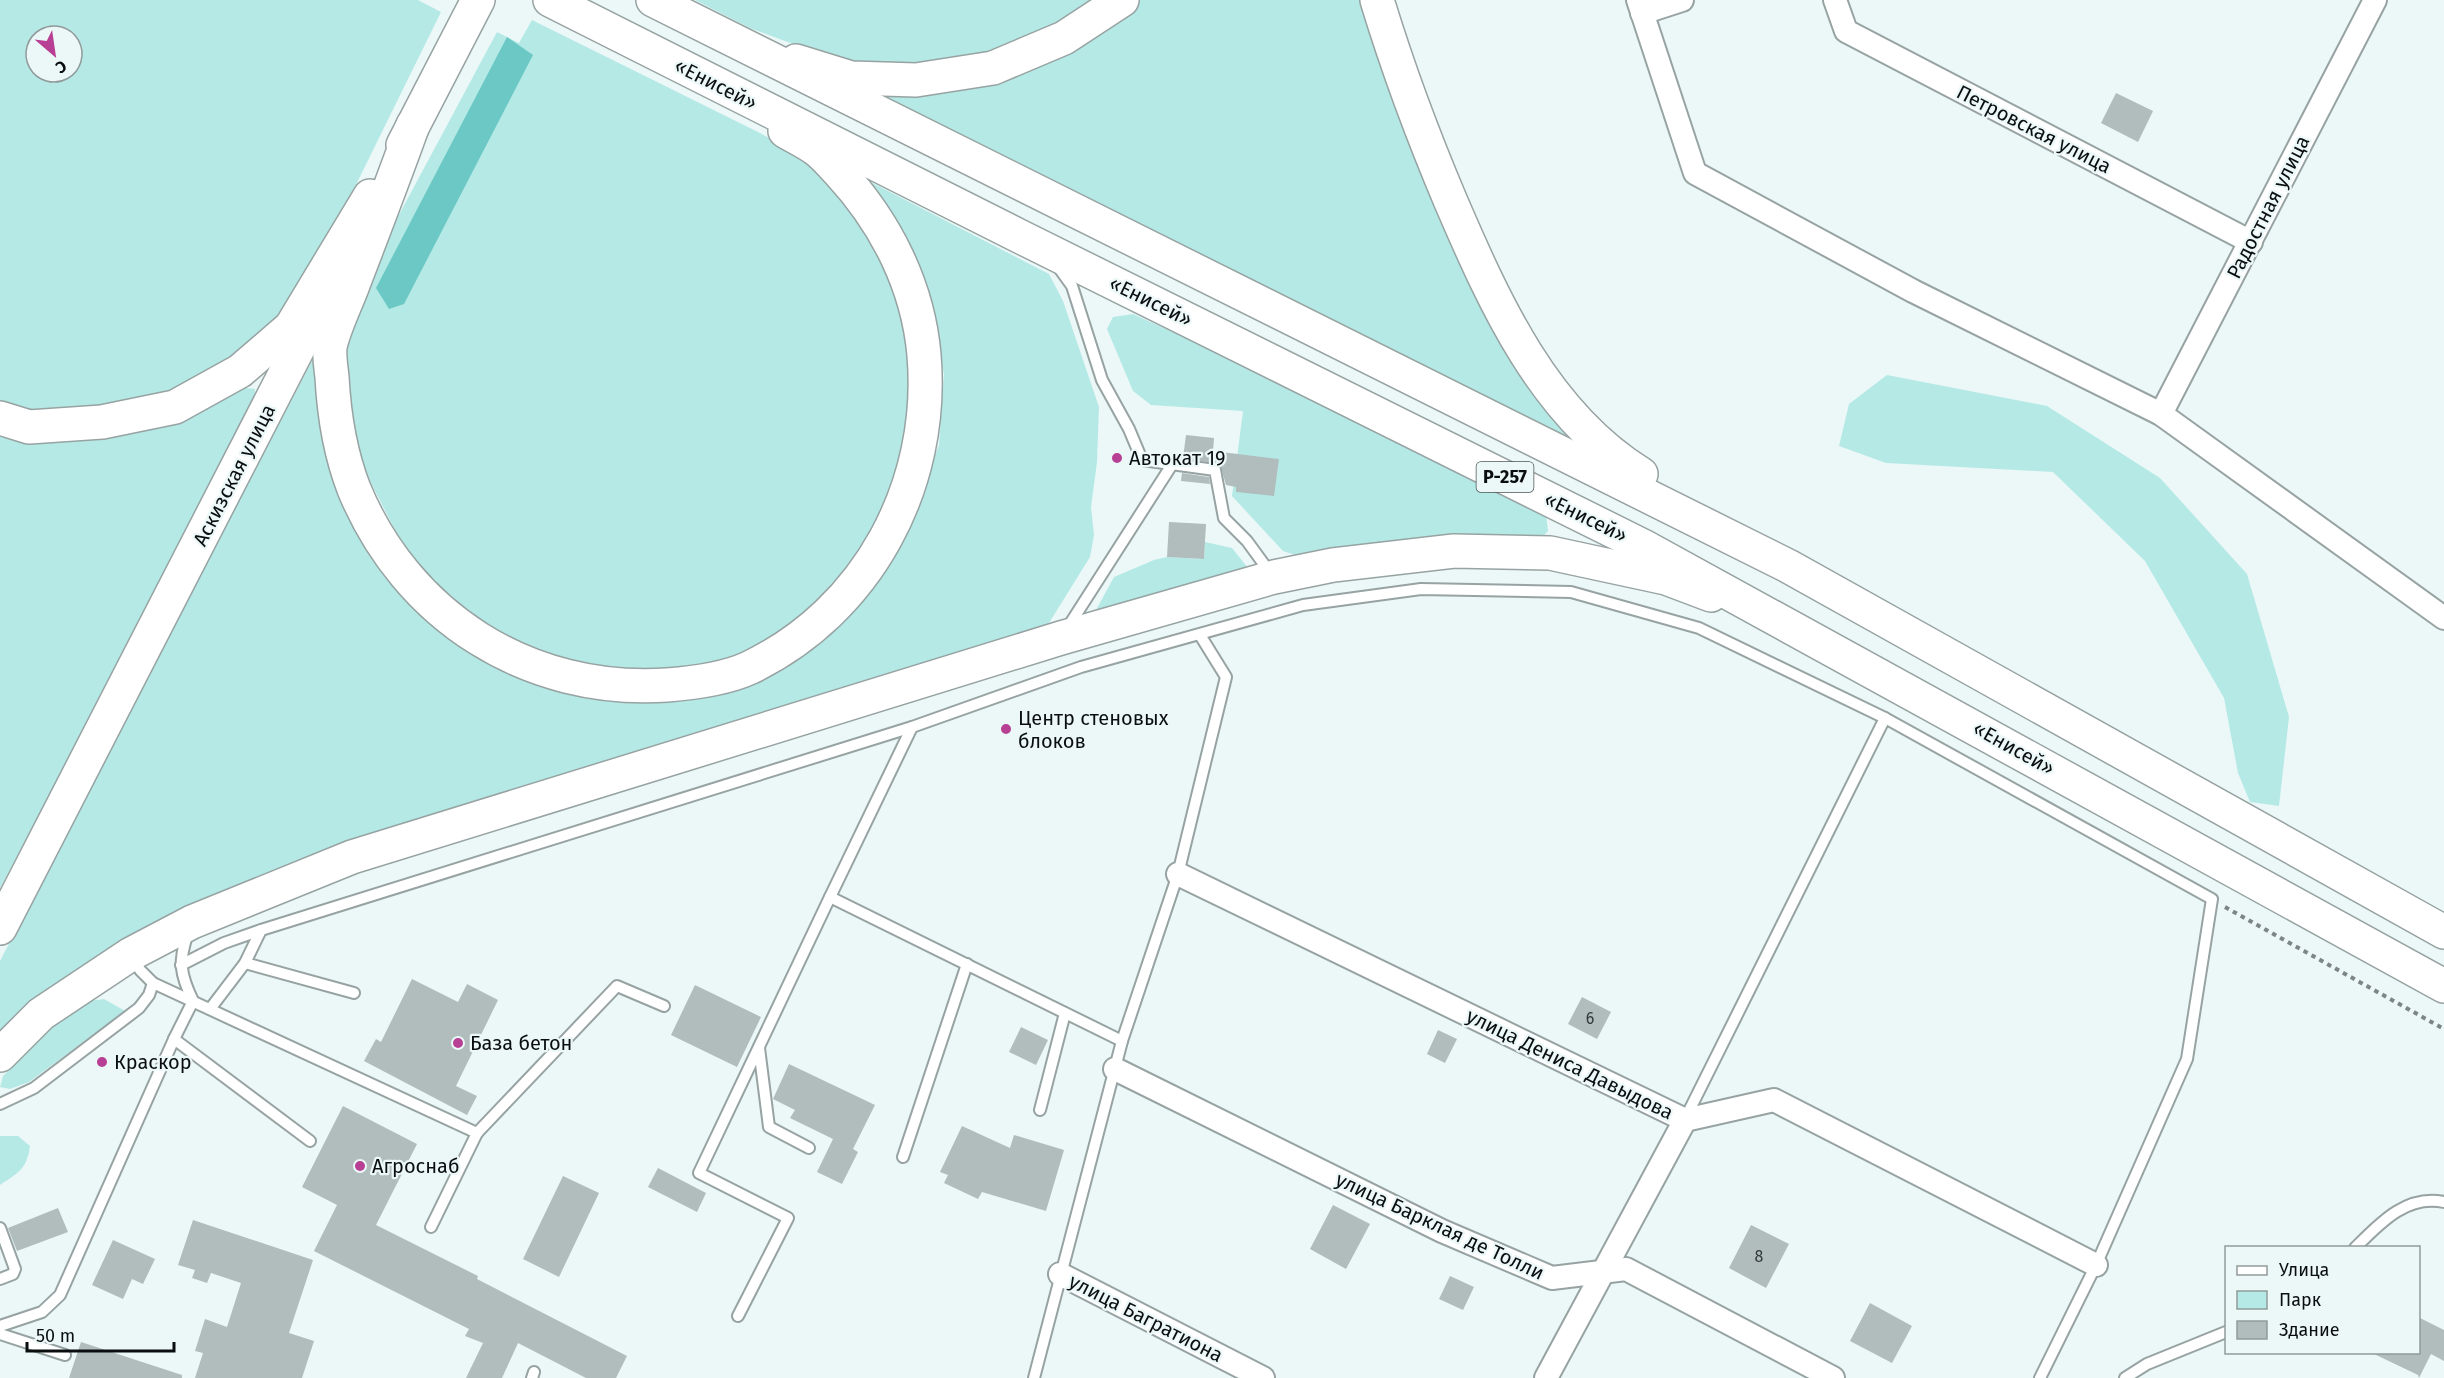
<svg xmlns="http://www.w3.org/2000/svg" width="2444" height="1378" viewBox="0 0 2444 1378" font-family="'Fira Sans',sans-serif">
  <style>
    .green { fill: #b5e9e6; fill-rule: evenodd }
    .forest { fill: #6bc8c4 }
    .building { fill: #b0bdbc }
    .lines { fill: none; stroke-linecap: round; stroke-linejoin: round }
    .lane-casing { stroke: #97a3a2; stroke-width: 14 }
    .street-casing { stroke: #97a3a2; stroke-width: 26 }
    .primary-casing { stroke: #97a3a2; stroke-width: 36 }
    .highway-casing { stroke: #97a3a2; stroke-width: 36 }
    .path { stroke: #7d8685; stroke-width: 4; stroke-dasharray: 4.5 4.5; stroke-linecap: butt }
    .lane { stroke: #fff; stroke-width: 10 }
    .street { stroke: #fff; stroke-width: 22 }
    .primary { stroke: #fff; stroke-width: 33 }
    .highway { stroke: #fff; stroke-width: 33 }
    .poi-dot { fill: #b73f94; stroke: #ebf8f7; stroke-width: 2 }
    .labels { text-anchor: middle; stroke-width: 4.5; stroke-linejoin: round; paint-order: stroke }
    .number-label { font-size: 16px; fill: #343a3a }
    .shield { fill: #ebf8f7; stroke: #4e5454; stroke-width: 1.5 }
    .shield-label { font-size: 18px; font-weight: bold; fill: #0a0e0e }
    .street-label { font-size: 20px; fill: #0a0e0e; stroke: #ebf8f7 }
    .poi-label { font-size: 20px; fill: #0a0e0e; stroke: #ebf8f7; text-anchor: start }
  </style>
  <rect width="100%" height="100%" fill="#ebf8f7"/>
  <g class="green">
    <path d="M0,0H418L441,12L315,268L270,327L231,361L168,391L96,411L30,413L0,405ZM36,36H72V72H36Z"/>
    <path d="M695,0H1101L1057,28L983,53L930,64L850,65L750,28Z"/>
    <path d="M1140,0H1368L1516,355L1581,453L857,88L929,92L1130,10Z"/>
    <path d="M532,20L796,151L841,192L869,233L911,316L923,381L891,504L836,581L786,630L735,657L687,670L630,671L561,658L505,640L444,599L404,548L371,483L342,414L339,374L363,282L497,32L519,43Z"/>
    <path d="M857,175L1049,274L1063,301L1099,407L1097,462L1091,507L1094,535L1090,557L1049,623L1030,639L345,849L0,1035V961L313,359L331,458L490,662L743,681L913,514L939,445L944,375L934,312L897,229Z"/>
    <path d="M1133,314L1444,456L1546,515L1548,531L1539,541L1298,562L1295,555L1283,551L1232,496L1243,411L1151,405L1133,391L1107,329L1113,317Z"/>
    <path d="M1887,375L2047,406L2160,478L2247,574L2289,717L2279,806L2250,802L2238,773L2224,698L2145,561L2053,472L1886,463L1839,446L1849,404Z"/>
    <path d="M239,387L255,389L254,409L0,888V430Z"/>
    <path d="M1205,542L1232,548L1252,573L1089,623L1114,577L1154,560L1167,557L1204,559Z"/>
    <path d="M104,999L125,1011L29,1082L10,1089L0,1087L3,1076L61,1019L88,1001Z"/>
    <path d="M0,1136H18L30,1146C27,1169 18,1173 0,1185Z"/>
  </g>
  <path class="forest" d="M507,37L533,55L404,304L389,309L376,288Z"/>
  <g class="building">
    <path d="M2116,93L2153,111L2138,142L2101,123Z"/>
    <path d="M1186,435L1214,438L1213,451L1279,459L1274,496L1236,492V487L1226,485L1220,464L1183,458Z"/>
    <path d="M1182,473L1209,477L1210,484L1181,481Z"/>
    <path d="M1169,522L1206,524L1204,559L1167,557Z"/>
    <path d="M412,979L458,1002L467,984L498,1000L456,1086L477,1096L467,1115L364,1061L376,1039L381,1042Z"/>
    <path d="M695,985L761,1017L737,1067L671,1035Z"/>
    <path d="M1582,997L1611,1012L1597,1039L1568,1024Z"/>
    <path d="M1021,1027L1048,1040L1036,1065L1009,1052Z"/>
    <path d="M1438,1030L1457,1039L1445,1063L1427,1054Z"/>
    <path d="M789,1064L875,1105L853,1149L858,1152L842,1184L817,1172L833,1139L790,1118L795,1110L773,1099Z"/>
    <path d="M343,1106L417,1144L376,1225L478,1276L477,1279L627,1356L616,1378H586L518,1343L502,1378H466L483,1343L465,1336L469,1329L314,1251L337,1205L302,1187Z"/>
    <path d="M962,1126L1010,1148L1014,1135L1064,1150L1046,1211L982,1192L978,1199L944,1183L948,1175L940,1172Z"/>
    <path d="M658,1168L706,1193L697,1212L648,1187Z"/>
    <path d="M563,1176L599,1193L559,1277L523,1259Z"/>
    <path d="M1333,1205L1370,1224L1346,1269L1310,1249Z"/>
    <path d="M58,1208L68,1232L17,1251L8,1228Z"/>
    <path d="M193,1220L313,1260L289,1333L314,1341L302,1378H195L203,1353L195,1351L205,1319L227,1327L241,1283L211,1273L207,1283L192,1278L195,1270L178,1265Z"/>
    <path d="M1751,1225L1789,1244L1766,1288L1729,1268Z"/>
    <path d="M113,1240L155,1259L143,1284L132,1279L123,1299L92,1285Z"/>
    <path d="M1450,1276L1474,1287L1463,1310L1439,1299Z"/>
    <path d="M1870,1303L1912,1326L1892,1363L1850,1341Z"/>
    <path d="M2418,1317L2444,1330V1361L2431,1354L2419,1378L2418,1375L2372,1353H2418Z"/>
    <path d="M81,1342L182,1375V1378H69Z"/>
  </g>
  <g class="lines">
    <g class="lane-casing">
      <g id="lane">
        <path d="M1059,268L1072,286L1102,380L1129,429L1142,460L1215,470L1224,518L1247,541L1271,574"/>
        <path d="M1068,627L1173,463"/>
        <path d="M912,727L830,897L1122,1041"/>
        <path d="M188,933C178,961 180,974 193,1001"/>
        <path d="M133,957L140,970L153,983L477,1133L617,986L664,1006"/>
        <path d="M245,963L354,993"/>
        <path d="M181,965L224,943L261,930L912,727L1081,667L1303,605L1421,589L1571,592L1699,628L1885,718L2212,899L2187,1059L2096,1265L2040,1378"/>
        <path d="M210,1009L245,963L261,930"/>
        <path d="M174,1039L310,1141"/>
        <path d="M759,1048L769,1127L809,1148"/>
        <path d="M0,1104L34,1088L139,1008L149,995L153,983"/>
        <path d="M1040,1110L1065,1013"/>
        <path d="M1685,1119L1885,718"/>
        <path d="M903,1157L967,964"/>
        <path d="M431,1227L477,1133"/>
        <path d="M0,1228L15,1269L13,1274L0,1279"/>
        <path d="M2355,1248C2379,1224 2406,1194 2444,1202"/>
        <path d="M738,1316L788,1218L699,1173L830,897"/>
        <path d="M0,1326L42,1312L60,1295L174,1039L193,1001"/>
        <path d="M0,1334L65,1355"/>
        <path d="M532,1378L534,1372"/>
        <path d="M1034,1378L1122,1041L1178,874L1226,677L1200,635"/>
        <path d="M2125,1378L2147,1364L2226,1332"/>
      </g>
    </g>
    <g class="street-casing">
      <g id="street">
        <path d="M1638,0L1695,173L1913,291L2161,414L2444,618"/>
        <path d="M1835,0L1846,31L2251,242"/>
        <path d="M1642,13L1682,0"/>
        <path d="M2161,414L2375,0"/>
        <path d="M1178,874L1685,1120L1774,1100L2096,1265"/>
        <path d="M1115,1069L1442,1231L1552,1278L1626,1269L1833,1378"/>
        <path d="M1060,1274L1263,1378"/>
        <path d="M1546,1378L1685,1120"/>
      </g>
    </g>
    <g class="primary-casing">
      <g id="primary">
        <path d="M796,61L851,78L916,80L993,68L1064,38L1122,0"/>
        <path d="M413,125C394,178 374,230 354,282C347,302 334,327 330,347C329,356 331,368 332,377C334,415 340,453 354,489C407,617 528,694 667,685C693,683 725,679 749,668C868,611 935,485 924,355C918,286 886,223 839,172C832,165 825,156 817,150C808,143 795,137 785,131"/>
        <path d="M403,145L478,0"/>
        <path d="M0,418L29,427L102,422L175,407L240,371L291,327L370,196"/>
        <path d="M0,928L342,263"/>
        <path d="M0,1055L41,1014L131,954L192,922L352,857L1061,638L1274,577L1333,565L1454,551L1550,553L1666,578L1711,595"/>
      </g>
    </g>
    <g class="highway-casing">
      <g id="highway">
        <path d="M550,0L1019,236L1643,546L2444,986"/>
        <path d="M653,0L1788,566L2444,932"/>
        <path d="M1377,0C1398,69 1423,136 1451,202C1495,304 1544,414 1641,474"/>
      </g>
    </g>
    <path class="path" d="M2225,907L2444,1029"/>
    <use href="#lane" class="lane"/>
    <use href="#street" class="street"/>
    <use href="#primary" class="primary"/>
    <use href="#highway" class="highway"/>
  </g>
  <g class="poi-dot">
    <circle cx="1117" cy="458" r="6"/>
    <circle cx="1006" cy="729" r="6"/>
    <circle cx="458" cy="1043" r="6"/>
    <circle cx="102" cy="1062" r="6"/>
    <circle cx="360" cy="1166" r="6"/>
  </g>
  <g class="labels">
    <g class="number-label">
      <text x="1590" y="1024">6</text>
      <text x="1759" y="1262">8</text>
    </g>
    <rect class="shield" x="1476.5" y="462" width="57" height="30" rx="4.5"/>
    <g class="shield-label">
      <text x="1505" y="483">Р-257</text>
    </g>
    <g class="street-label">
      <text transform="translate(716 84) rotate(27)" y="7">«Енисей»</text>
      <text transform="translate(2034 129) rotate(27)" y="7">Петровская улица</text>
      <text transform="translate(2268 207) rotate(-63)" y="7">Радостная улица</text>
      <text transform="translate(1151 301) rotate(26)" y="7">«Енисей»</text>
      <text transform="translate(234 475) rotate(-63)" y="7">Аскизская улица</text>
      <text transform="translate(1586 517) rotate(26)" y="7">«Енисей»</text>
      <text transform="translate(2014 748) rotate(29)" y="7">«Енисей»</text>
      <text transform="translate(1570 1064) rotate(26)" y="7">улица Дениса Давыдова</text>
      <text transform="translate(1440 1226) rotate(25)" y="7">улица Барклая де Толли</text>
      <text transform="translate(1146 1318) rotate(27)" y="7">улица Багратиона</text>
    </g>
    <g class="poi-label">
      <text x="1129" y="465">Автокат 19</text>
      <text x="1018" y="725">Центр стеновых<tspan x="1018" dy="23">блоков</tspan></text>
      <text x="470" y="1050">База бетон</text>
      <text x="114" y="1069">Краскор</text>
      <text x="372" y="1173">Агроснаб</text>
    </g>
  </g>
  <rect x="2225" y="1246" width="195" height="108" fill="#ebf8f7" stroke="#919a9a" stroke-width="1.5"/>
  <rect x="2237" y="1266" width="30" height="9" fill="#ffffff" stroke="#919a9a" stroke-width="1.5"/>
  <text x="2279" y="1276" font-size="18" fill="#0a0e0e">Улица</text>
  <rect x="2237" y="1291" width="30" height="18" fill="#b5e9e6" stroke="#919a9a" stroke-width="1.5"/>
  <text x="2279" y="1306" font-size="18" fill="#0a0e0e">Парк</text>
  <rect x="2237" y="1321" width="30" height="18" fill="#b0bdbc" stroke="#919a9a" stroke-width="1.5"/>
  <text x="2279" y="1336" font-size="18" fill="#0a0e0e">Здание</text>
  <g transform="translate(54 54) rotate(151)"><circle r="28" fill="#ebf8f7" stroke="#919a9a" stroke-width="1.5"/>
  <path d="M0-4.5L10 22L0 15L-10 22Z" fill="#b73f94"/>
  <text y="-9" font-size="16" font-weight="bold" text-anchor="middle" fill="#0a0e0e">С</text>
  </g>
  <path d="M27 1342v9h147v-9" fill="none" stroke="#0a0e0e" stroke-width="3"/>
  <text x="36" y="1342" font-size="18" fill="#0a0e0e" stroke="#ebf8f7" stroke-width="4.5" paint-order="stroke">50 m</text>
</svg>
